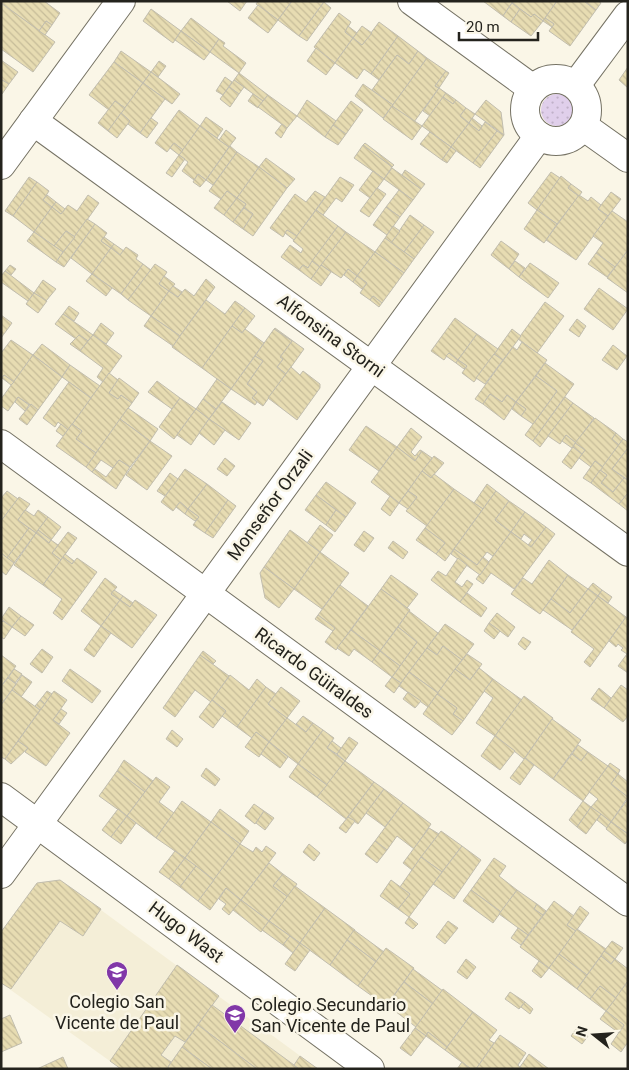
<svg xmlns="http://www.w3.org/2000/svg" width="629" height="1070" viewBox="0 0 629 1070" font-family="Roboto,sans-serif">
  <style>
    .built { fill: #f4eed7 }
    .grass { fill: url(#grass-dots) }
    .building { fill: url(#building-back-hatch); stroke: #c1bdae }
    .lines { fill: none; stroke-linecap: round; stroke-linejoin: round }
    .minor-casing { stroke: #757264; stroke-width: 30 }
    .minor { stroke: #fff; stroke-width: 28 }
    .labels { text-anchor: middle; stroke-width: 5; stroke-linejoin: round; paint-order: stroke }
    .street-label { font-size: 18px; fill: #24231d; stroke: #faf6e7 }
    .poi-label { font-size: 18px; fill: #24231d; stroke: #faf6e7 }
  </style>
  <defs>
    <pattern id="grass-dots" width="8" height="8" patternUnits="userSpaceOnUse" patternTransform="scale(1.25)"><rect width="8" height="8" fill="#e0cfeb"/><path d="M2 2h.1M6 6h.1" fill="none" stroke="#c0b1c9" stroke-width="1.8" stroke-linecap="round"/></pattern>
    <pattern id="building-back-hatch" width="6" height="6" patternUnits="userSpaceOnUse" patternTransform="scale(1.25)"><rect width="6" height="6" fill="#e7dcb2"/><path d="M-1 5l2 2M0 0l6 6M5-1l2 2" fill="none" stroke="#c6bc99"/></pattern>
  </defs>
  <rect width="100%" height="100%" fill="#faf6e7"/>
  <path class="built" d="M60,880L318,1069H121L1,983V932L37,883Z"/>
  <circle class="grass" cx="557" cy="110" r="16"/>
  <g class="building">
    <path d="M3,1H44L60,13L52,25L46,21L39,31L1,3Z"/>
    <path d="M227,1H247L240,11Z"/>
    <path d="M258,1H292L278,20L256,4Z"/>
    <path d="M292,1L324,2L299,36L278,20Z"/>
    <path d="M483,1H513L503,16Z"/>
    <path d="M513,1H557L543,21L534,14L531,17L512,3Z"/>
    <path d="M557,1H584L596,10L570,46L549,31L554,24L545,18Z"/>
    <path d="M584,1H598L601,3L596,10Z"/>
    <path d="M324,2L331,8L307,41L299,36Z"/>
    <path d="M1,3L55,42L33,72L1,49Z"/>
    <path d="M512,3L520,9L511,22L503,16Z"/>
    <path d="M258,5L278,20L268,33L248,18Z"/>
    <path d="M151,9L181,31L173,43L143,21Z"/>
    <path d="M520,9L531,17L534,14L543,21L531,36L511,22Z"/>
    <path d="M339,13L351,22L345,32L353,38L335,63L314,47Z"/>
    <path d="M191,18L219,39L210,52L181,31Z"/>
    <path d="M545,18L554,24L552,27L543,21Z"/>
    <path d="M46,21L52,25L45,35L39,31Z"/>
    <path d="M379,22L398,36L371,74L364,69L357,79L335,63L353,38L362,45Z"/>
    <path d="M348,26L357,33L353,38L345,32Z"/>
    <path d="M362,26L372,33L362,45L353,38Z"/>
    <path d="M181,31L210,52L204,60L175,40Z"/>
    <path d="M398,36L418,51L409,64L397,55L379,80L371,74Z"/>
    <path d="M219,39L225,43L223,46L246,63L239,73L210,52Z"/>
    <path d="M316,48L335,63L326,75L307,61Z"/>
    <path d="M121,51L151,72L143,83L114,62Z"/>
    <path d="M418,51L427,58L393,105L372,90L397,55L409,64Z"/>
    <path d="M427,58L446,71L435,86L439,88L414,122L392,106Z"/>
    <path d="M1,60L18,72L9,84L2,80L1,81Z"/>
    <path d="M159,61L166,66L158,77L151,72Z"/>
    <path d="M114,62L143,83L125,108L115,101L109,110L89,95Z"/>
    <path d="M628,67V88L619,80Z"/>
    <path d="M446,71L449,73L439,88L435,86Z"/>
    <path d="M151,72L180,94L172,104L143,83Z"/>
    <path d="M239,73L268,95L263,101L234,80Z"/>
    <path d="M225,77L232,82L223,95L216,91Z"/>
    <path d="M2,80L9,84L2,94L1,81Z"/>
    <path d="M234,80L244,87L239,94L229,87Z"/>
    <path d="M143,83L165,99L140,133L128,124L130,121L121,113Z"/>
    <path d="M363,84L393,105L383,118L355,96Z"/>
    <path d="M229,87L239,94L230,107L220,99Z"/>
    <path d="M439,88L446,93L430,116L423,111Z"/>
    <path d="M446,93L456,100L453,104L443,97Z"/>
    <path d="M253,94L263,101L258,108L248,101Z"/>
    <path d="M268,95L297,116L287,128L258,107Z"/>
    <path d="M443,97L453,104L456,100L466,108L460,116L469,123L451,147L422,126Z"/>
    <path d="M307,100L336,121L325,137L297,116Z"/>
    <path d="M486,100L501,112L504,135L475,114Z"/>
    <path d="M115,101L125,108L108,131L98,123Z"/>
    <path d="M351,101L363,110L346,134L333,125Z"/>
    <path d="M392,106L422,126L412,140L383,119Z"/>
    <path d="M466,108L475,114L469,123L460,116Z"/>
    <path d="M179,110L200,126L183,150L174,143L167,152L155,143Z"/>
    <path d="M121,113L130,121L117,138L108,131Z"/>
    <path d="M206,117L223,129L217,138L200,126Z"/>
    <path d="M151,118L158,123L147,138L140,133Z"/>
    <path d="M472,118L482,126L479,131L469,123Z"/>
    <path d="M485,122L497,131L473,163L451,147L469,123L479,131Z"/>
    <path d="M282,124L287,128L281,138L275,133Z"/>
    <path d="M333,125L346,134L338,145L325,137Z"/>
    <path d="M200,126L229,147L206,180L198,174L194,180L182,171L188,162L179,155Z"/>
    <path d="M226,130L236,138L229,147L219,140Z"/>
    <path d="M497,131L504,135L480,168L473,163Z"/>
    <path d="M430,132L451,147L442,160L420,144Z"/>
    <path d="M174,143L183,150L179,155L170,148Z"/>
    <path d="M365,143L394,165L392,167L363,145Z"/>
    <path d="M363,145L392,167L384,179L354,158Z"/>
    <path d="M230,146L237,152L213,185L206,180Z"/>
    <path d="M451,147L456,151L447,163L442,160Z"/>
    <path d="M237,152L259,167L237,198L227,191L221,199L209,191Z"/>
    <path d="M179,155L185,159L172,177L166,173Z"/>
    <path d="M266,158L295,179L287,188L259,167Z"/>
    <path d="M259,167L287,188L253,236L243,229L253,214L244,208L246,204L237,198Z"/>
    <path d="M392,168L421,189L413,200L384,179Z"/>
    <path d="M405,170L425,184L421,189L402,175Z"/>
    <path d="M373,171L384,179L370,198L359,190Z"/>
    <path d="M551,172L560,178L537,210L528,203Z"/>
    <path d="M198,174L206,180L200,187L193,182Z"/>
    <path d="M561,176L571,184L568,188L579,196L557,224L537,210Z"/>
    <path d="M29,177L37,182L13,216L5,211Z"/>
    <path d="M340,177L354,185L342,202L336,198L323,215L316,210Z"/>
    <path d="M37,182L49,191L43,200L52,207L34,232L13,216Z"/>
    <path d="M571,184L582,192L579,196L568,188Z"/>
    <path d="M377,188L386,194L369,217L360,211Z"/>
    <path d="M399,190L413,200L400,217L386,207Z"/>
    <path d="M227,191L237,198L224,215L214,208Z"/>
    <path d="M315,191L325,197L297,236L287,230L283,237L270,228L295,194L306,202Z"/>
    <path d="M611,192L621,199L608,216L598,209Z"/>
    <path d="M47,195L56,202L52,207L43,200Z"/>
    <path d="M88,195L99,203L75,237L66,231L54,246L34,232L52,207L61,214L68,205L77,211Z"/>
    <path d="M579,195L588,201L591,197L601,205L598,209L608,216L576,260L546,240Z"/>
    <path d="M237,198L246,204L233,222L224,215Z"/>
    <path d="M56,202L65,209L61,214L52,207Z"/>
    <path d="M386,207L400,217L387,235L373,225Z"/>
    <path d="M244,208L253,214L243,229L233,222Z"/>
    <path d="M316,210L338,226L308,268L303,265L299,270L281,257L290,245L301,253L303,249L293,241Z"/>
    <path d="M537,210L557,224L544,243L524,229Z"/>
    <path d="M612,211L628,222V250L615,267L596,253L603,243L593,236Z"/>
    <path d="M410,215L424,225L404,252L391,243Z"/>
    <path d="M87,219L95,224L64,267L56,262Z"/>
    <path d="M95,224L107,233L101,241L111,248L92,274L71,258Z"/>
    <path d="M424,225L434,232L414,259L404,252Z"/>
    <path d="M338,226L346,232L320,267L312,261Z"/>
    <path d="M393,226L400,231L391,243L385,238Z"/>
    <path d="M287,230L297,236L294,240L285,233Z"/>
    <path d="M66,231L75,237L63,252L54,246Z"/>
    <path d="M34,232L63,252L56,262L27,241Z"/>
    <path d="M346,232L375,252L357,276L348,269L341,278L321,265Z"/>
    <path d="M104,237L114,244L111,248L101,241Z"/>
    <path d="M385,238L414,259L404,273L375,252Z"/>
    <path d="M501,241L519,254L509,269L491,255Z"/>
    <path d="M114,244L124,251L120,255L111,248Z"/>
    <path d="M126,247L138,255L136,259L143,264L121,294L92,274L111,248L120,255Z"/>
    <path d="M628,250V293L607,278Z"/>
    <path d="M375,252L404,273L382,303L373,296L370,300L360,293L367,283L357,276Z"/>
    <path d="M596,253L615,267L607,277L588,264Z"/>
    <path d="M312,261L320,267L311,279L299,270L303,265L308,268Z"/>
    <path d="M515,261L525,268L519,277L509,269Z"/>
    <path d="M530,263L559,283L548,298L519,277Z"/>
    <path d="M143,264L151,270L128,300L121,294Z"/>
    <path d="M155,264L167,272L159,284L169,291L151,316L128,300Z"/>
    <path d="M10,265L16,269L11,275L5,271Z"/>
    <path d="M321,265L331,272L321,286L311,279Z"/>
    <path d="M348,269L357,276L353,282L344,275Z"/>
    <path d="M5,271L34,293L28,301L1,282V276Z"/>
    <path d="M92,274L112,288L106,296L86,281Z"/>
    <path d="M164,276L175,284L169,291L159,284Z"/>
    <path d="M357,276L367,283L362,289L353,282Z"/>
    <path d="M206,279L215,287L180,336L151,316L169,291L178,297L185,289L194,296Z"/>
    <path d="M43,280L56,289L46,301L34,293Z"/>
    <path d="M173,286L182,292L178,297L169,291Z"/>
    <path d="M599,288L628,309L613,330L584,309Z"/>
    <path d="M34,293L47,301L38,313L26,304Z"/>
    <path d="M373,296L382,303L379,307L370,300Z"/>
    <path d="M206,300L225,314L235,301L245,308L202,368L172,347Z"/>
    <path d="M545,302L564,316L537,353L518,339Z"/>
    <path d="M69,306L79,313L74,321L63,314Z"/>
    <path d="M245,308L255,316L242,333L232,326Z"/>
    <path d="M63,314L93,335L88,341L79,335L76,339L55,324Z"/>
    <path d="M1,315L12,323L1,338Z"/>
    <path d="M151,316L180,336L173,346L144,326Z"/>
    <path d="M455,318L477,334L458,360L449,353L444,360L431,351Z"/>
    <path d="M577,319L586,326L579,337L569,330Z"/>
    <path d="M101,323L114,333L106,344L93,335Z"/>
    <path d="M232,326L242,333L245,329L264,343L231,389L202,368Z"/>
    <path d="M275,328L304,349L286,374L277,367L283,359L280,357L292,341L274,329Z"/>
    <path d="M274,329L292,341L280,357L283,359L277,367L286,374L263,406L252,398L257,392L247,384L263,361L255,356Z"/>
    <path d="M512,329L521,336L503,360L494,354Z"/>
    <path d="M477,334L498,349L474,382L462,373L467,366L458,360Z"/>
    <path d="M79,335L88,341L80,351L70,344Z"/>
    <path d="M93,335L122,356L103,382L97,377L103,368L80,351Z"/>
    <path d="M11,340L33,355L14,382L4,375L1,379V353Z"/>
    <path d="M522,342L547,360L516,402L507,395L502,402L490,394L483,404L475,399L513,347L517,350Z"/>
    <path d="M42,344L70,365L62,377L33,355Z"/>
    <path d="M613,345L627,356L617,370L602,360Z"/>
    <path d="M449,353L458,360L456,363L446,356Z"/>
    <path d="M494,354L503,360L485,384L476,378Z"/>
    <path d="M33,355L62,377L38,410L18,397L8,411L1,406V399Z"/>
    <path d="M255,356L263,361L247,384L257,392L252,398L257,402L255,405L231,389Z"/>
    <path d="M458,360L467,366L464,369L456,363Z"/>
    <path d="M545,363L574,384L533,441L525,435L557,391L536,376Z"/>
    <path d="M70,365L100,386L91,398L62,377Z"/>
    <path d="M291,367L300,375L303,371L320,384V388L297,420L268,398Z"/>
    <path d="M109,373L118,380L109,393L118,399L121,395L132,403L96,453L76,439L82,431L72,424Z"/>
    <path d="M4,375L14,382L11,385L2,378Z"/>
    <path d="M536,376L557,391L533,424L521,416L526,409L516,402Z"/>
    <path d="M119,378L139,393L132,403L121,395L118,399L109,393Z"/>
    <path d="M217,379L231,389L216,409L203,399Z"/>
    <path d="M157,381L180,398L172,409L148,392Z"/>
    <path d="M69,382L91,398L68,430L58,422L55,427L43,418Z"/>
    <path d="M490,394L502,402L507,395L516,402L504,420L483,404Z"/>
    <path d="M18,397L29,405L25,411L15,402Z"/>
    <path d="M565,397L573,403L540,447L533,441Z"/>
    <path d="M180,398L196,409L174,439L159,427Z"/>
    <path d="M203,399L216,409L209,419L196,409Z"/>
    <path d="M222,402L251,423L239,440L209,419Z"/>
    <path d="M516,402L526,409L521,416L512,409Z"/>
    <path d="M573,403L594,418L576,443L566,435L560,444L548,436Z"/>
    <path d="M31,404L38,410L27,425L19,419Z"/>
    <path d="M128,408L158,429L150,441L120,419Z"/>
    <path d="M196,409L209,419L191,445L177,435Z"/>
    <path d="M595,418L616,433L612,439L619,445L603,467L595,461L591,467L579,458L585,450L575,443Z"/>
    <path d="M120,419L150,441L130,467L119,460L113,468L101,460L92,472L86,467Z"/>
    <path d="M209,419L225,430L214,445L199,433Z"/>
    <path d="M61,424L68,430L63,436L56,431Z"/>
    <path d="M72,424L82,431L76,439L96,453L86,467L56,446Z"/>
    <path d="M366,426L397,447L379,471L349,450Z"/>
    <path d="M411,428L422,437L411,452L415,456L420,450L422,451L415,461L397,447Z"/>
    <path d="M616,433L623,439L619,445L612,439Z"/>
    <path d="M566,435L576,443L572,448L562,441Z"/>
    <path d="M623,439L628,442V448L612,469L624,478L613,492L601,483L607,475L600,470Z"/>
    <path d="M150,441L172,456L147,490L126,475Z"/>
    <path d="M575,443L585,450L582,454L573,447Z"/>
    <path d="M397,447L415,461L422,451L432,458L399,503L371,482Z"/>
    <path d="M573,447L582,454L571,469L562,462Z"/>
    <path d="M628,448V480L612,469Z"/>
    <path d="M434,456L444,463L431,478L422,471Z"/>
    <path d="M225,458L235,466L227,476L217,469Z"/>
    <path d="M119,460L130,467L116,489L92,472L95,469L106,477Z"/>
    <path d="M595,461L603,467L591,483L583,478Z"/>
    <path d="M185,469L207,484L188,509L180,502L173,511L161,502Z"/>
    <path d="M600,470L607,475L601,483L613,492L624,478L628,480V493L619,504L591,483Z"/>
    <path d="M422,471L431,478L434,474L454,489L427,526L406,511L417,497L408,491Z"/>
    <path d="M170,473L178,479L165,496L157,491Z"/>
    <path d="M326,482L356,503L346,517L316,495Z"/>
    <path d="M207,484L228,500L205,533L193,525L199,517L188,509Z"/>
    <path d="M487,484L496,491L483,509L474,503Z"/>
    <path d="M454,489L483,509L445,561L436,554L445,543L425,528Z"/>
    <path d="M7,491L18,499L1,521V498Z"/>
    <path d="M408,491L417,497L408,509L399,503Z"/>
    <path d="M496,491L509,501L495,520L511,532L493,556L487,552L477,565L454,549Z"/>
    <path d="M628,493V511L619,504Z"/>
    <path d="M316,495L336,510L326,525L305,510Z"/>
    <path d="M390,496L399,503L390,516L381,509Z"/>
    <path d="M19,497L30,504L18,520L29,528L7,558L1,553V521Z"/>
    <path d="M228,500L236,506L213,538L205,533Z"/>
    <path d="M509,501L525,512L511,532L495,520Z"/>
    <path d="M180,502L188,509L185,514L176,507Z"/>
    <path d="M188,509L199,517L195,521L185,514Z"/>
    <path d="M25,510L34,516L38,510L48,517L36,533L18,520Z"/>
    <path d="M336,510L346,517L335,532L326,525Z"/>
    <path d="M525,512L546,527L531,547L528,545L532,540L524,534L521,539L511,532Z"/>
    <path d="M48,517L61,527L51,540L38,530Z"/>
    <path d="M320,525L333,535L320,552L307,543Z"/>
    <path d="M546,527L555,534L514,589L491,573L483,584L476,579L511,532L531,547Z"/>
    <path d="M29,528L36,533L14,563L7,558Z"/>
    <path d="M425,528L445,543L436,554L416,540Z"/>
    <path d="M38,530L51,540L49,543L36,533Z"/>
    <path d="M290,530L320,552L294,589L264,567Z"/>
    <path d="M364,531L374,538L364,552L354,545Z"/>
    <path d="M68,532L77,538L61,560L52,553Z"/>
    <path d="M36,533L49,543L51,540L58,545L52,553L61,560L43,585L14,565Z"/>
    <path d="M393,541L408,552L403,559L388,548Z"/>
    <path d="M454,549L477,565L483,557L489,562L480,575L451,554Z"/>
    <path d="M320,552L349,573L322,609L294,589Z"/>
    <path d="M1,553L14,563L6,575L1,571Z"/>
    <path d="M65,554L74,561L72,564L63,557Z"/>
    <path d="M63,557L72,564L77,558L97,572L62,620L53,613L62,599L43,585Z"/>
    <path d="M458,558L467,565L455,582L462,587L467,580L473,584L460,602L431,580L438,571L446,576Z"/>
    <path d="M549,560L568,575L540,614L511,594L523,578L532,584Z"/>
    <path d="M264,567L294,589L279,608L265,598L260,573Z"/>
    <path d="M391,575L418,594L407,608L381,589Z"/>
    <path d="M568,575L588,589L570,613L551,599Z"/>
    <path d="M105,578L117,587L111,594L120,600L101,626L81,611Z"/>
    <path d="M593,583L602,590L598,596L588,589Z"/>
    <path d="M340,585L368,606L336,650L325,642L335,628L318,615Z"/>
    <path d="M381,589L410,610L380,651L351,630Z"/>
    <path d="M588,589L598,596L572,630L543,610L551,599L570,613Z"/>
    <path d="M114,590L123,596L120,600L111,594Z"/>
    <path d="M602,590L612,597L608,603L598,596Z"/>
    <path d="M467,593L487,608L481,617L460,602Z"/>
    <path d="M123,596L133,603L130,607L120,600Z"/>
    <path d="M598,596L626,617L590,667L584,662L594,649L571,632Z"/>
    <path d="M120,600L130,607L135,600L157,615L132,648L101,626Z"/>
    <path d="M9,607L21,616L12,627L1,619Z"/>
    <path d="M409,611L438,633L401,683L392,677L417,642L398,627Z"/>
    <path d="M497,613L515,627L508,637L489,623Z"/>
    <path d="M318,615L335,628L333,631L315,619Z"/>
    <path d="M21,616L34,625L25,636L12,627Z"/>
    <path d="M626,617L628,618V673L618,666L627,654L621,650L623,648L618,644L616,647L609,641Z"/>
    <path d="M3,621L12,627L4,639L1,637V623Z"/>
    <path d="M489,623L500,631L494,639L484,631Z"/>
    <path d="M445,624L474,644L462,660L443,646L437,655L427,648Z"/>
    <path d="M101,626L111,633L94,657L84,650Z"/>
    <path d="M398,627L417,642L400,666L380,651Z"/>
    <path d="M351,630L380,651L372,662L354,649L349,656L337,648Z"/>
    <path d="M523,637L531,642L525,650L518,644Z"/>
    <path d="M443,646L462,660L438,693L409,672L427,648L437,655Z"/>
    <path d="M42,649L53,657L42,673L30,664Z"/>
    <path d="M203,651L216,661L213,664L200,655Z"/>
    <path d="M380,651L400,666L392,677L372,662Z"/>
    <path d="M467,654L482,664L470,680L455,669Z"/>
    <path d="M1,655L16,666L2,685L1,684Z"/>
    <path d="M200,655L229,676L211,702L195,690L175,717L163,708Z"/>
    <path d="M479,668L493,679L463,721L453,714L457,708L437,694L455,669L470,680Z"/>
    <path d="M14,669L22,674L15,683L8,678Z"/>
    <path d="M70,669L101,691L92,703L62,681Z"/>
    <path d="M409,672L438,693L428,707L399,686Z"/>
    <path d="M22,675L32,682L21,697L12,690Z"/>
    <path d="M230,675L249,690L257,679L266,687L237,727L222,716L226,711L212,700Z"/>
    <path d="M392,677L401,683L394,693L385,686Z"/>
    <path d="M8,678L16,684L1,705V684L2,685Z"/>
    <path d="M493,679L522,700L495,736L476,723L493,698L484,691Z"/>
    <path d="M621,685L628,690V716L623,722L604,708Z"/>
    <path d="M266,687L276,694L268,704L287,718L269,742L256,732L252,738L237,727Z"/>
    <path d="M281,687L300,701L287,718L268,704Z"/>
    <path d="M599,688L611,698L604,708L591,699Z"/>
    <path d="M12,690L40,710L5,759L1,757V705Z"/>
    <path d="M47,691L52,694L45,704L40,700Z"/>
    <path d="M54,691L67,700L53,720L70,733L46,766L25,752L28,748L18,741Z"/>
    <path d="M408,692L421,701L415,708L403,699Z"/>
    <path d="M437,694L457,708L453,714L463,721L452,735L423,714Z"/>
    <path d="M524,696L553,718L524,759L495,736Z"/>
    <path d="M40,700L45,704L40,710L35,706Z"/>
    <path d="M212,700L226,711L213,728L199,717Z"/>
    <path d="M61,709L67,713L59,724L53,720Z"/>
    <path d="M303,716L313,723L306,732L296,724Z"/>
    <path d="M287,718L306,732L313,723L323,730L298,764L269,742Z"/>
    <path d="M552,719L581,740L553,779L525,758Z"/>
    <path d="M172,730L183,739L177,747L166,739Z"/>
    <path d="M323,730L334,738L327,748L345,761L327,785L298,764Z"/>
    <path d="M256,732L269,742L259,757L245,747Z"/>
    <path d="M495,736L515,751L500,770L481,756Z"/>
    <path d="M349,737L358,743L345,761L337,754Z"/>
    <path d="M18,741L28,748L11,764L5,759Z"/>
    <path d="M332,741L341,748L337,754L327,748Z"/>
    <path d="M269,742L288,757L280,768L261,754Z"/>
    <path d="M578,745L588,752L581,761L572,754Z"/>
    <path d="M588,752L608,766L583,801L553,779L572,754L581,761Z"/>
    <path d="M525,758L534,765L520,785L510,778Z"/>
    <path d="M124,760L153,781L145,792L117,771Z"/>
    <path d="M345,761L374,782L346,819L317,797Z"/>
    <path d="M610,763L620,770L618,774L608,766Z"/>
    <path d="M298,764L327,785L317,797L289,777Z"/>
    <path d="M608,766L618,774L611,784L628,797L611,822L591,807L598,799L589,792Z"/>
    <path d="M206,768L220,779L215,786L201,776Z"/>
    <path d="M117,771L145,792L127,816L99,796Z"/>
    <path d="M618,774L628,782V797L611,784Z"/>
    <path d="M156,777L170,787L159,802L174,813L156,838L127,816Z"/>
    <path d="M374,782L384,789L358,824L348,817Z"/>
    <path d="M384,789L403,803L385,827L366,813Z"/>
    <path d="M628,799V834L611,822Z"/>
    <path d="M182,801L211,822L185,858L156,838Z"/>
    <path d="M583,801L591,807L577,827L569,820Z"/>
    <path d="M403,803L431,824L414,849L397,836L387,850L375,841Z"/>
    <path d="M254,804L264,811L255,824L245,816Z"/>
    <path d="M591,807L601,814L586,834L577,827Z"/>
    <path d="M118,809L127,816L111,837L102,830Z"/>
    <path d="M220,809L249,831L240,844L211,822Z"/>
    <path d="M264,811L274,818L265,830L256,823Z"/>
    <path d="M601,814L611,822L607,828L597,820Z"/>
    <path d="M127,816L136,823L121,844L111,837Z"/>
    <path d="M348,817L355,821L346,833L339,828Z"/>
    <path d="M211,822L240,844L214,880L185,858Z"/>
    <path d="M611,822L628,834V840L625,844L606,829Z"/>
    <path d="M429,828L439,834L412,870L403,863Z"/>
    <path d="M441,831L462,846L442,872L421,857Z"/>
    <path d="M375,841L387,850L377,863L365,854Z"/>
    <path d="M240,844L253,852L256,847L262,852L266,846L276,853L241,900L226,888L210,910L198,901Z"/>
    <path d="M309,844L320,853L314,861L303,852Z"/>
    <path d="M462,846L481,860L454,899L433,884Z"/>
    <path d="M175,851L185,858L169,879L159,872Z"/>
    <path d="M421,857L442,872L409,917L398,909L410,894L400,887Z"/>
    <path d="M185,858L196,866L180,887L169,879Z"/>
    <path d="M494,858L506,866L499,876L517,890L501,912L471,890Z"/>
    <path d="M269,863L283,874L273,886L288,897L269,921L241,900Z"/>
    <path d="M196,866L214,880L198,901L180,887Z"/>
    <path d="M283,874L297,884L288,897L273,886Z"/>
    <path d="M60,880L101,909L83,936L60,921L11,989L1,983V932L37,883Z"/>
    <path d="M391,880L410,894L398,909L380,896Z"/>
    <path d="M295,886L325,908L300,943L269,921Z"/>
    <path d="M226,888L241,900L229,915L222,909L226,904L219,899Z"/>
    <path d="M471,890L501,912L493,923L463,901Z"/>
    <path d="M517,890L537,904L534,909L543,915L528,935L499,914Z"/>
    <path d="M241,900L269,921L261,932L233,910Z"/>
    <path d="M554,901L574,916L567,925L576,931L549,968L520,947Z"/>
    <path d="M537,904L546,911L543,915L534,909Z"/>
    <path d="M580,906L589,913L576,931L567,925Z"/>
    <path d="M325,908L355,930L330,965L300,943Z"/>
    <path d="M409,917L418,924L413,929L405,923Z"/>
    <path d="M269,921L290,936L283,945L262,930Z"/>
    <path d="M448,921L458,928L445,944L436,937Z"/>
    <path d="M518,928L528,935L521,945L511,938Z"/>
    <path d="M577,929L606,949L587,975L559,954Z"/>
    <path d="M354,930L384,952L376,962L347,940Z"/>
    <path d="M290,936L300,943L293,953L283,945Z"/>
    <path d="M347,940L376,962L358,986L330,965Z"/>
    <path d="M612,941L623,948L615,959L604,951Z"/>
    <path d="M300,943L310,950L295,971L285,964Z"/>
    <path d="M386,948L414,968L386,1006L358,986Z"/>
    <path d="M604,951L615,959L611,964L601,956Z"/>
    <path d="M559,954L587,975L577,989L549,968Z"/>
    <path d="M601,956L611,964L615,959L628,969V981L616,998L600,986L590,999L577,989Z"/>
    <path d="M466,959L476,967L467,979L457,972Z"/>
    <path d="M539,961L549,968L541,978L532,971Z"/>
    <path d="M177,965L219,996L185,1042L175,1036L161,1055L171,1062L168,1067L170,1069H121L110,1061Z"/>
    <path d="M413,969L443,991L433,1004L404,982Z"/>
    <path d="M628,981V1042L621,1052L611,1044L624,1025L606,1011Z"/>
    <path d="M404,982L433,1004L416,1027L387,1005Z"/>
    <path d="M600,986L616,998L606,1011L590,999Z"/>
    <path d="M443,989L473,1012L447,1047L428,1032L426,1036L415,1028Z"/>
    <path d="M510,992L525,1002L519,1009L505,999Z"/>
    <path d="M525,1002L533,1009L530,1014L521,1007Z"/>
    <path d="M212,1005L294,1065L299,1069H257L198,1025Z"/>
    <path d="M606,1011L624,1025L619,1033L600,1019Z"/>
    <path d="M473,1012L497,1030L489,1040L494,1043L476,1069H471L445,1050Z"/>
    <path d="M10,1015L22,1043L1,1052V1019Z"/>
    <path d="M198,1025L257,1069H212L182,1047Z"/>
    <path d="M415,1028L426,1036L411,1056L400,1048Z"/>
    <path d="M577,1028L588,1036L582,1044L571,1036Z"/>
    <path d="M428,1032L447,1047L445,1050L426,1036Z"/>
    <path d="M500,1035L526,1053L518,1065L520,1067L519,1069H476Z"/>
    <path d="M182,1047L212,1069H170L168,1067Z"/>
    <path d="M529,1054L549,1069H523L520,1067Z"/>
    <path d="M300,1056L318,1069H299L294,1065Z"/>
    <path d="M63,1057L68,1069H37Z"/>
    <path d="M462,1062L471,1069H457Z"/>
  </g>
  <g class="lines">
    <g class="minor-casing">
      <g id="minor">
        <path d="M412,1L533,89"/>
        <circle cx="556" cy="110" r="31"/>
        <path d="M576,85L628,15"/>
        <path d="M33,121L628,552"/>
        <path d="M583,126L628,158"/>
        <path d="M1,165L121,1"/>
        <path d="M1,444L628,902"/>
        <path d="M1,797L370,1069"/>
        <path d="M1,874L539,136"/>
      </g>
    </g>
    <use href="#minor" class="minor"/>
  </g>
  <defs>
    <g id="school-pin" transform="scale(1.125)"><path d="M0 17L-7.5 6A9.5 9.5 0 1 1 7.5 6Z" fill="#8137a8" stroke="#faf6e7"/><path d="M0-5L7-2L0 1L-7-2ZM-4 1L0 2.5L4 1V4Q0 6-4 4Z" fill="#fff"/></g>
  </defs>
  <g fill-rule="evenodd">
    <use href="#school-pin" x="117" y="972"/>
    <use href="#school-pin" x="235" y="1015"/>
  </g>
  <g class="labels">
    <g class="street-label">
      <text transform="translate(331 336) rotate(36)" y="6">Alfonsina Storni</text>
      <text transform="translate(270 505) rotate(-54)" y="6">Monseñor Orzali</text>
      <text transform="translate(314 673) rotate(36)" y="6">Ricardo Güiraldes</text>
      <text transform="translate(186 932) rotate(37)" y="6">Hugo Wast</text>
    </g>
    <g class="poi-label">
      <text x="117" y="1008">Colegio San<tspan x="117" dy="21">Vicente de Paul</tspan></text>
      <text x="251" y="1011" text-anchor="start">Colegio Secundario<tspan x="251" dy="21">San Vicente de Paul</tspan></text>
    </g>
  </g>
  <rect width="629" height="1070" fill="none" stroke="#24231d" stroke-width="5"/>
  <g transform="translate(594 1035) rotate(287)" stroke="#faf6e7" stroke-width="4" paint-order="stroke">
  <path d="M0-4L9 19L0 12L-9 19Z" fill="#24231d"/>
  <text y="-8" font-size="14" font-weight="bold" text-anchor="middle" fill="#24231d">N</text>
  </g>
  <path d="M459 32v8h79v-8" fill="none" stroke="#24231d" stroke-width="2.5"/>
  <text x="466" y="32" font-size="15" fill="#24231d" stroke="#faf6e7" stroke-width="4" paint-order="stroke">20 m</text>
</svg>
